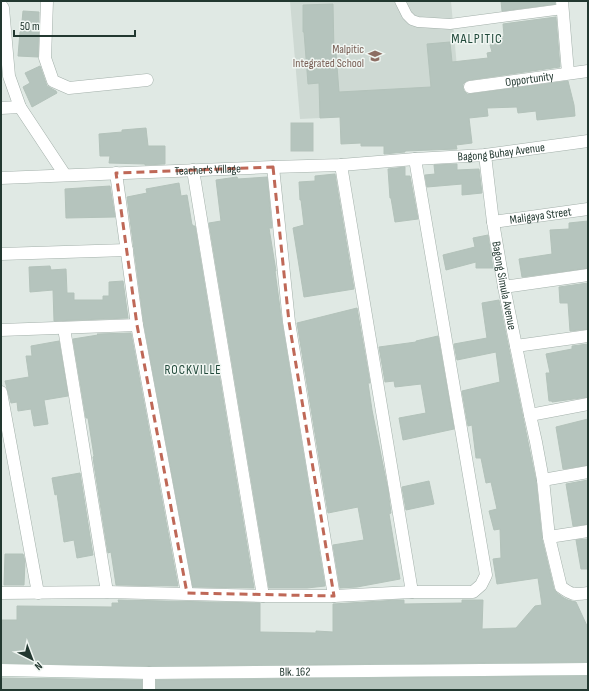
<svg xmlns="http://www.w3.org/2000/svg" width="589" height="691" viewBox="0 0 589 691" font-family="'Sofia Sans Condensed',sans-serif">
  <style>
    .built { fill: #ced9d3 }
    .building { fill: #b5c4bd; stroke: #b3c2ba }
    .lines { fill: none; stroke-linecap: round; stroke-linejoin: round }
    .lane-casing { stroke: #a3b0aa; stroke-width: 11 }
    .street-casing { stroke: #a3b0aa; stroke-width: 13 }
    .secondary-casing { stroke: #a0b4ab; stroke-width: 13 }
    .lane { stroke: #fff; stroke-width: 10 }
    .street { stroke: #fff; stroke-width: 12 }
    .secondary { stroke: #fff; stroke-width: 12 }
    .marked { fill: none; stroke: #bf6857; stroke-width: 3; stroke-dasharray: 8 5; stroke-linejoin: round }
    .labels { text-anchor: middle; stroke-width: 3; stroke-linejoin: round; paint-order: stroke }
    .education-label { font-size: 12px; fill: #785e54; stroke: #f0f6f2; text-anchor: end }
    .street-label { font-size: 12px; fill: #223830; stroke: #f0f6f2 }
    .neighbourhood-label { font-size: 13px; letter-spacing: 1px; fill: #20483a; stroke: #f0f6f2 }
    .quarter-label { font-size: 14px; letter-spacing: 1px; fill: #20483a; stroke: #f0f6f2 }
  </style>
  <rect width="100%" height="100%" fill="#e0e9e4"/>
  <path class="built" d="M290,1H451L461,111L300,119Z"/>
  <g class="building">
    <path d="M501,1H555V4L502,11Z"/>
    <path d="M333,4L334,53H336L339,92L431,87L427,44L450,42L452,62L488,58L487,53L492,52L490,45L500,42L498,38L504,36L503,24L556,17L560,67L469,80L466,81L463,84V88L464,91L467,94H471L568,81L574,105L575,116L537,120L536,111L518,113L517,107L487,108L488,116L469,118L472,143L456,145L457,149L405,151V152L384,154V146H361V143L341,144L340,117L320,118L319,83L308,84L304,32H303V5Z"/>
    <path d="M23,11L39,12L38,57L18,56L20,32H21Z"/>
    <path d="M40,66L47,86L56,91L57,93L32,107L23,87L30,83L25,73Z"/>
    <rect x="291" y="123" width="22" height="28"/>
    <path d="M146,128L148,146H165V164L145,165V164L109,163L110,156H100L99,134L122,132V130Z"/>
    <path d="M457,164V170L479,169L482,193L462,195V184L427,187L425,175L435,174L434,165Z"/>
    <path d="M405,167V176H410L418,219L395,222L391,198H390L388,169Z"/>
    <path d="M335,174L354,289L304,297L293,228L304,225L301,200H300L299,182L315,181V176Z"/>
    <path d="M237,177L238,179L267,177L272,228H269L276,271H275L282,323L325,586L307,588H269L209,223L221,221L216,180Z"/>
    <path d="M179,183L181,196L187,195L192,225H193V226H195L254,588L193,587L144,324L127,197L147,193L146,189Z"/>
    <path d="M110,186L115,217L66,218L65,189Z"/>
    <path d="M588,221V268L522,277L519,259L552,254L550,230L569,229V223Z"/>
    <path d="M488,235L493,268H476V262L446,270L443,255L475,247L473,238Z"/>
    <path d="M50,266L51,270L66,269L67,293H74V300H103V296H109V282L123,281L128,318L54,321L53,290L30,292L29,267Z"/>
    <path d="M588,283V329L570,331L568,303H560L559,287Z"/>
    <path d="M499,300L536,481L542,539L554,589L557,593L564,598L568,600L576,602L588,628V662L149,666L1,663L2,620H17V606L112,607V603H119L118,600L260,603V632L316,633V631L333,632V604L397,600H404V604L462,603V600H483L482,629L516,628L535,606L542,605L538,578L497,584L493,559L501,558L500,529L494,530L489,511L497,509L491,482L486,483L481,458H476L472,425L468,426L462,391L500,382L496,352L457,360L454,344L487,338L482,303Z"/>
    <path d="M357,308L370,383H368L372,410L388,490L391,513L389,514L400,579L357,587L340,588L333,545L364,540L358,507L328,513L297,323Z"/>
    <path d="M131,333L178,586L116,585L111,552L108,553L95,471L93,457L94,456L88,418H86L73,339L98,335L97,334Z"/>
    <path d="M438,336L454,429L403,440L399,418L426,413L421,384L395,387L394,381L385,382L379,347L416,342V341Z"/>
    <path d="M59,341L68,396L44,400L48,424L34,426L31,409L18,411L17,402L11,403L5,381L29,377L26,356H32L31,346Z"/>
    <path d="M588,344V397L552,402V401H549L546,373H550L546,354L572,349V346Z"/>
    <path d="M588,419V465L563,469L556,427Z"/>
    <path d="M80,473L93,555L77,558L74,540L64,542L57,494L55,495L52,478Z"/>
    <path d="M588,480V524L573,526L566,484Z"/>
    <path d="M429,481L434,504L406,510L402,487Z"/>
    <path d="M588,539V569H581L576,540Z"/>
    <path d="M5,554H23L25,561L24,585H4Z"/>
    <path d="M588,676V690H156V680Z"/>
    <path d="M1,678L142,680V690H1Z"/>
  </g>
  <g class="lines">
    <g class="lane-casing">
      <path id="lane" d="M400,1L407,15L412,20L418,22L450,24L563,9"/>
    </g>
    <g class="street-casing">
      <g id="street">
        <path d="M47,1L45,58L53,81L69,88L147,80"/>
        <path d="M562,1L568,73"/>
        <path d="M1,5L3,8L9,76L20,107L65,175"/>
        <path id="s1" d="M470,87L588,71"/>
        <path d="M1,108L20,107"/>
        <path id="s2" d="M485,155L493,222L504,287L530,415L536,442L543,480L549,537L561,587C572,595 574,595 588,593"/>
        <path d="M341,165L412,592"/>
        <path d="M273,167L289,322L334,596"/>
        <path d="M193,170L263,596"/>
        <path d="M116,173L137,325L187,593"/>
        <path id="s3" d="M1,178L273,167L341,165L415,159L485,155L588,141"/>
        <path id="s4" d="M493,222L588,209"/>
        <path d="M1,254L127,250"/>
        <path d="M504,287L588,275"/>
        <path d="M64,328L107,592"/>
        <path d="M1,330L137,325"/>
        <path d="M516,346L588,336"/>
        <path d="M1,392L38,593"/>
        <path d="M530,415L588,404"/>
        <path d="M543,480L588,472"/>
        <path d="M549,537L588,531"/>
        <path d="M1,593L107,592L263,596H334L412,592H473L481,585L486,575L415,159"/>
        <path d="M149,673V690"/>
      </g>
    </g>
    <g class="secondary-casing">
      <g id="secondary">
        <path id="s5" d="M1,670L149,673L588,669"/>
      </g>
    </g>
    <use href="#lane" class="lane"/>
    <use href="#street" class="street"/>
    <use href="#secondary" class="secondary"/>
  </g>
  <path class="marked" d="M273,167L289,322L334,596L187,593L137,325L116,173Z"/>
  <defs>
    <g id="school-bare" transform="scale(1.08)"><path d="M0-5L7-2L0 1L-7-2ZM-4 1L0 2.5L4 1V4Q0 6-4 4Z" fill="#8d6e63" stroke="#f0f6f2" stroke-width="2.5" paint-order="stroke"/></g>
  </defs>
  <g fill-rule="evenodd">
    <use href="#school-bare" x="375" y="56"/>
  </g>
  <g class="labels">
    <g class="education-label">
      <text x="364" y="53">Malpitic<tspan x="364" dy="14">Integrated School</tspan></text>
    </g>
    <g class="street-label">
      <text dy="4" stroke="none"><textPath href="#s1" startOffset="60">Opportunity</textPath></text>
      <text dy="4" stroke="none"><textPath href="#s3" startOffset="501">Bagong Buhay Avenue</textPath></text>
      <text dy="4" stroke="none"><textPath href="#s3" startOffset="207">Teacher's Village</textPath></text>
      <text dy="4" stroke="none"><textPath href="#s4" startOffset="48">Maligaya Street</textPath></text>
      <text dy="4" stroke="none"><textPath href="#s2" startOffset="132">Bagong Simula Avenue</textPath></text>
      <text dy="4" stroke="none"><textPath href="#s5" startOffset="294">Blk. 162</textPath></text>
    </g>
    <g class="neighbourhood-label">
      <text x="193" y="374">ROCKVILLE</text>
    </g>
    <g class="quarter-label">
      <text x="477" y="43">MALPITIC</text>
    </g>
  </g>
  <rect width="589" height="691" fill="none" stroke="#223830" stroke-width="4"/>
  <g transform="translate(32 659) rotate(138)" stroke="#f0f6f2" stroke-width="3" paint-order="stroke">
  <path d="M0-3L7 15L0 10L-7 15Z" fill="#223830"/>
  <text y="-6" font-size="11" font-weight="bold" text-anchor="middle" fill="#223830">N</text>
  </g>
  <path d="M14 30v6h121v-6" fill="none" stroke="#223830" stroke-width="2"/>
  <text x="20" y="30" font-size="12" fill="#223830" stroke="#f0f6f2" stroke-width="3" paint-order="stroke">50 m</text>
</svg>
